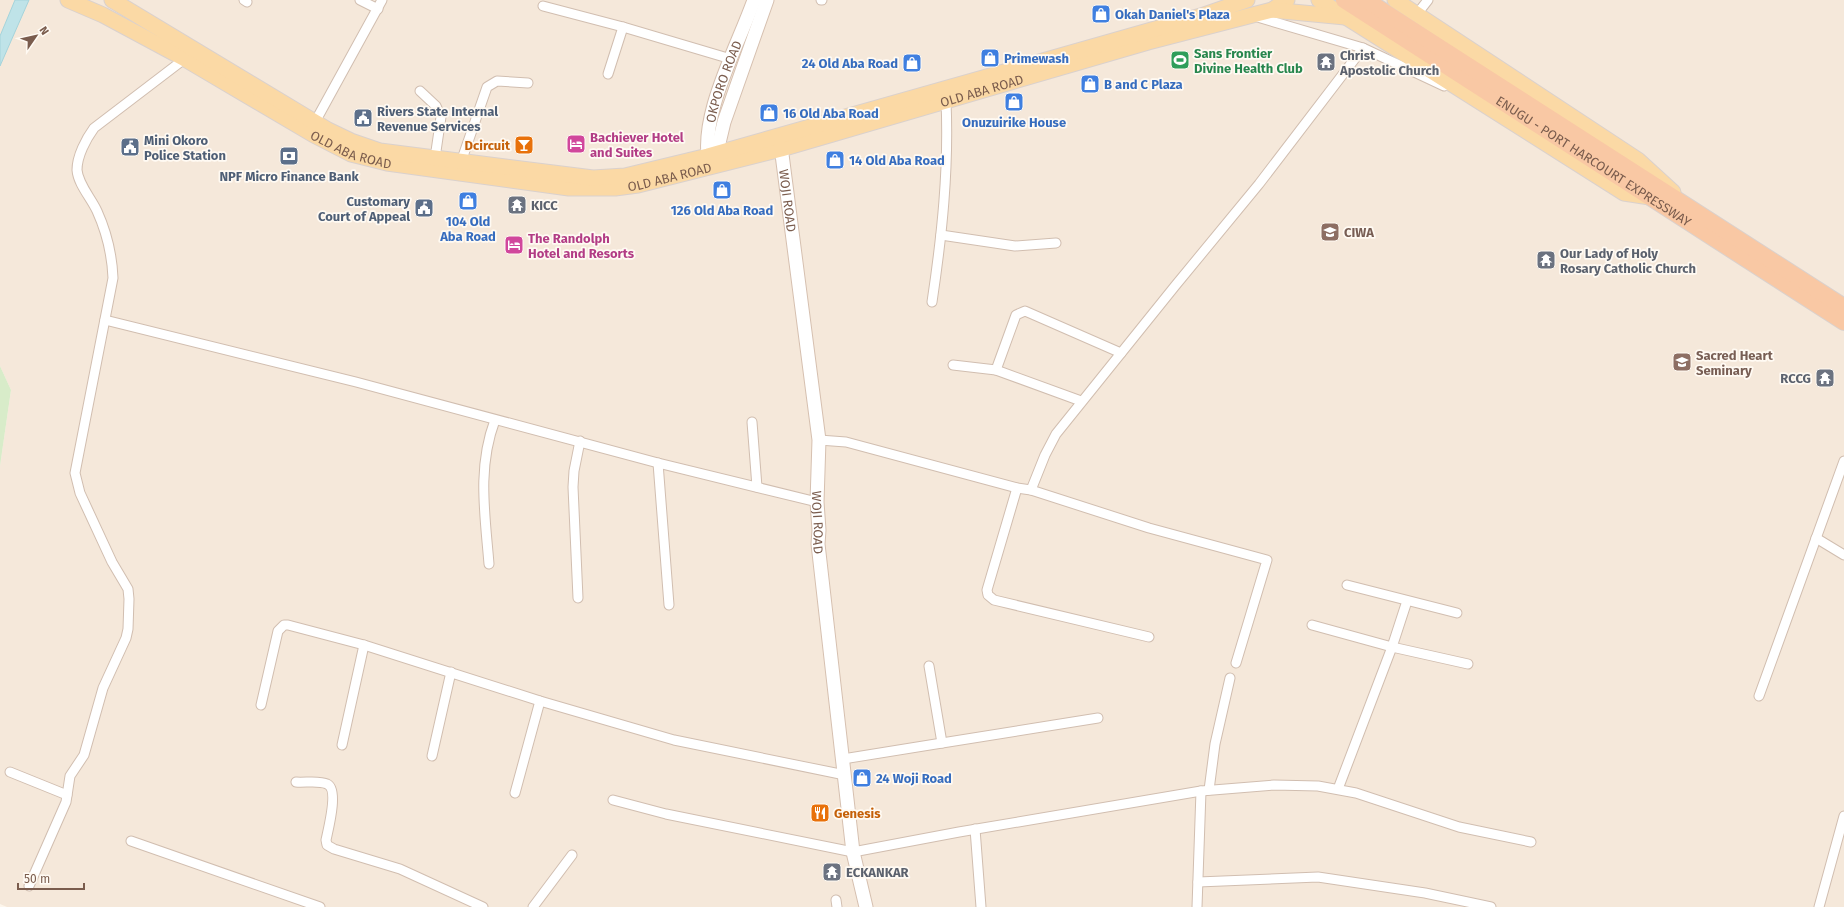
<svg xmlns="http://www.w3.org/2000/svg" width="1844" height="907" viewBox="0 0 1844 907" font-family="'Fira Sans',sans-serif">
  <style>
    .residential { fill: #f5e8da }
    .green { fill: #d8ecc9 }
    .water { fill: #bfe3e8; stroke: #a5d3da }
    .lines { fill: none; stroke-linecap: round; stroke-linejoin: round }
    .minor-casing { stroke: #d1beb0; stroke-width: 11 }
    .secondary-casing { stroke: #d6c0b0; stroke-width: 15 }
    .primary-casing { stroke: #dad1cd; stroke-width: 17 }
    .trunk-casing { stroke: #dad1cd; stroke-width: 18 }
    .minor { stroke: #fff; stroke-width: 9 }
    .secondary { stroke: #fff; stroke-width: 13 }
    .primary { stroke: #fbd9a5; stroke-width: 15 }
    .trunk { stroke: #f9c8a4; stroke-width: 16 }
    .labels { text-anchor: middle; stroke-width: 3.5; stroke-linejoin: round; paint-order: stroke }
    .shop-label { font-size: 13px; font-weight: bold; fill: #366cbe; stroke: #fffaf3; text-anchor: start }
    .leisure-label { font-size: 13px; font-weight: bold; fill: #27864d; stroke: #fffaf3; text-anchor: start }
    .worship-label { font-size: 13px; font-weight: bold; fill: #5b616d; stroke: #fffaf3; text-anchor: start }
    .street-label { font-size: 13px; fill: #7a5c4d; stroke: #fffaf3 }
    .service-label { font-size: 13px; font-weight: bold; fill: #4e5e75; stroke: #fffaf3; text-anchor: start }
    .hotel-label { font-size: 13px; font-weight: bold; fill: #b23c85; stroke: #fffaf3; text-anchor: start }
    .food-label { font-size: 13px; font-weight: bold; fill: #c56008; stroke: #fffaf3; text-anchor: end }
    .education-label { font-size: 13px; font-weight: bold; fill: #785e54; stroke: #fffaf3; text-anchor: start }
  </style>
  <rect width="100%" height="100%" fill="#fdf6ec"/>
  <g class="residential">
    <path d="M0,0H15L0,36Z"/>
    <path d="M29,0H1844V907H7L0,904V466L11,390L0,366V66Z"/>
  </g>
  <path class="green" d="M0,366L11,390L0,466Z"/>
  <path class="water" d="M15,0H29L0,66V36Z"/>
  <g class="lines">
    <g class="minor-casing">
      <g id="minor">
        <path d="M244,0L247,2"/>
        <path d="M360,0L378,9"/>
        <path d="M821,0H822"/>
        <path d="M543,6L623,27L731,59"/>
        <path d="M1417,14L1428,0"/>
        <path d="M1254,16L1363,48L1444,86"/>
        <path d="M608,74L623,27"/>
        <path d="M420,91L436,106L441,117L435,158"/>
        <path d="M315,122L382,0"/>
        <path d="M461,162L487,87L497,81L528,83"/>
        <path d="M941,235L1015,246L1056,243"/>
        <path d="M932,302C942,235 949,169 946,101"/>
        <path d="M105,320L356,382L658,463L817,502"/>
        <path d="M953,365L996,370L1081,401"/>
        <path d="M996,370L1016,315L1025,311L1121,353"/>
        <path d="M752,422L757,487"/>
        <path d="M819,440L846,442L1017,488L1031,490L1149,528L1267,560L1236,663"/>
        <path d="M658,463L669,605"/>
        <path d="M1017,488L987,590L988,595L994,600L1149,637"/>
        <path d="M1031,490L1045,455L1056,434L1175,286L1259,184L1363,48"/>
        <path d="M1816,538L1844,555"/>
        <path d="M489,564C485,514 477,468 495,420"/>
        <path d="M1347,585L1457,613"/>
        <path d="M578,598L573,487L574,471L580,441"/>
        <path d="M1312,625L1392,647L1468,664"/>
        <path d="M1759,696L1844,461"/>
        <path d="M261,705L278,631L284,625H288L364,645L540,701L674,740L845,775"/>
        <path d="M942,743L1098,718"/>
        <path d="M342,745L364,645"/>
        <path d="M432,756L451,672"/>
        <path d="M843,759L942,743L929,666"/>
        <path d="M10,772L67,795"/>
        <path d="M296,782C304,783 319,780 327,784C339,789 328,830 326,840L327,845L334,849L400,869L483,907"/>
        <path d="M1338,789L1392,647L1407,601"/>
        <path d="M1209,790L1215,744L1230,678"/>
        <path d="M515,793L540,701"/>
        <path d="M613,800L666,814L853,852L959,832L1201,791L1274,785L1318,786L1356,793L1459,827L1531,842"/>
        <path d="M975,829L981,907"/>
        <path d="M131,841L320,907"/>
        <path d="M1198,882L1318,877L1425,893L1491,907"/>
        <path d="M29,886L66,802L70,776L84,755L103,688L126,638L128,629L129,599L128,589L112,562L80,493L75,473L113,278C112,254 107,233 97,211C91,198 78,184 77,170C77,156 86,139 94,128L187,57"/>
        <path d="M836,900L837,907"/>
        <path d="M533,907L572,855"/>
        <path d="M1197,907L1201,791"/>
        <path d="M1819,907L1844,816"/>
      </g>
    </g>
    <g class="secondary-casing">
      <g id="secondary">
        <path id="s1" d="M780,139L819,440L817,502L819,530L818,544L853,852L866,907"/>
        <path d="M719,162V143L724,122L767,0"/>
        <path id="s2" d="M710,166C697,119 738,46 754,0"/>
      </g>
    </g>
    <g class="primary-casing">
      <g id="primary">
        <path id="s3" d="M68,0L103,15L185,59L314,135L351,154L387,163L569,188H615L638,185L781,149L1148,42L1272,10L1287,0"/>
        <path d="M112,0L328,130L351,141L380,151L593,178L625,176L708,156L1201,16L1247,0"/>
        <path d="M1319,0L1624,193L1650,197"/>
        <path d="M1395,0L1638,160L1673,192"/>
        <path d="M1272,10L1345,17"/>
      </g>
    </g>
    <g class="trunk-casing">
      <g id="trunk">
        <path id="s4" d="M1344,0L1844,322"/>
        <path d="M1366,0L1844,307"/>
      </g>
    </g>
    <use href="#minor" class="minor"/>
    <use href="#secondary" class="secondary"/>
    <use href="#primary" class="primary"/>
    <use href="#trunk" class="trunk"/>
  </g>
  <defs>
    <g id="shop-square" transform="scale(1)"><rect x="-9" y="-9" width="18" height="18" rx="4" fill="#3f7fe0" stroke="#fffaf3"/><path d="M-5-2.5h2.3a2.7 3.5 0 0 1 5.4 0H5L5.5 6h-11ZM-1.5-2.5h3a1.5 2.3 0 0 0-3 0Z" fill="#fff"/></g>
    <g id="stadium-square" transform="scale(1)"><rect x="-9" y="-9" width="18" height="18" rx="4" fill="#2e9e5b" stroke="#fffaf3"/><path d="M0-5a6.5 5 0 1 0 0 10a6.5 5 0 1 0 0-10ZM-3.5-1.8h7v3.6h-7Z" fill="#fff"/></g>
    <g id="temple-square" transform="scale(1)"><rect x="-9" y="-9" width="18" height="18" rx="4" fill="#6b7280" stroke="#fffaf3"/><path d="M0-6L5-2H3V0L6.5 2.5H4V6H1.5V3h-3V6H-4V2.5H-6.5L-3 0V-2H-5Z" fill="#fff"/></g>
    <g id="civic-square" transform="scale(1)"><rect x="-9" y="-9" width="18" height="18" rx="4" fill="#5c6f8a" stroke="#fffaf3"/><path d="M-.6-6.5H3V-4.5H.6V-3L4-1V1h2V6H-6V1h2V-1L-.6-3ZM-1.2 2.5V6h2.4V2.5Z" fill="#fff"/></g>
    <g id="hotel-square" transform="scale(1)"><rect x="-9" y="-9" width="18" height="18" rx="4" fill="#d1479c" stroke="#fffaf3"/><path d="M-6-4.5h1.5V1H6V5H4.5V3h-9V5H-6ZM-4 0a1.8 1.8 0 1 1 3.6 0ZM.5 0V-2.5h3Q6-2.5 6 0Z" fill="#fff"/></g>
    <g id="bar-square" transform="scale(1)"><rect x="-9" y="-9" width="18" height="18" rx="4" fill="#e8710a" stroke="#fffaf3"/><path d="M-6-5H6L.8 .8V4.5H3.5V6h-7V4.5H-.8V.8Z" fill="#fff"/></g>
    <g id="bank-square" transform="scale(1)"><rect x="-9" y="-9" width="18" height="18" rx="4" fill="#5c6f8a" stroke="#fffaf3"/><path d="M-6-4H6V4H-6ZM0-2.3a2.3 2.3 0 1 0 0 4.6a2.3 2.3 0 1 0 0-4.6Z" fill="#fff"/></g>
    <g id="university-square" transform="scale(1)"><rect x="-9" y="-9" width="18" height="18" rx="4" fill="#8d6e63" stroke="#fffaf3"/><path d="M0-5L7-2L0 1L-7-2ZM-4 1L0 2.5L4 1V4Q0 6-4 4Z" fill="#fff"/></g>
    <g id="restaurant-square" transform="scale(1)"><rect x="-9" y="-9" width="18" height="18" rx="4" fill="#e8710a" stroke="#fffaf3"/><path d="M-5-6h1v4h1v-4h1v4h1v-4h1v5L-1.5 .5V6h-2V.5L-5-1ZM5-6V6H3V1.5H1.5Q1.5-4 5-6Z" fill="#fff"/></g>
  </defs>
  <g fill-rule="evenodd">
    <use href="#shop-square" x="1101" y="14"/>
    <use href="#shop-square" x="990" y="58"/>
    <use href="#stadium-square" x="1180" y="60"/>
    <use href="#temple-square" x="1326" y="62"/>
    <use href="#shop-square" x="912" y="63"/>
    <use href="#shop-square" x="1090" y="84"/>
    <use href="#shop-square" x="1014" y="102"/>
    <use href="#shop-square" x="769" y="113"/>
    <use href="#civic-square" x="363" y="118"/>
    <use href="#hotel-square" x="576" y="144"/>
    <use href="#bar-square" x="524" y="145"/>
    <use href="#civic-square" x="130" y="147"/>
    <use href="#bank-square" x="289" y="156"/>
    <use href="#shop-square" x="835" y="160"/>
    <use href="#shop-square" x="722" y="190"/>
    <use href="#shop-square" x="468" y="201"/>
    <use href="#temple-square" x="517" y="205"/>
    <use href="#civic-square" x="424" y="208"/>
    <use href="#university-square" x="1330" y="232"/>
    <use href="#hotel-square" x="514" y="245"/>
    <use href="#temple-square" x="1546" y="260"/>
    <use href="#university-square" x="1682" y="362"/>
    <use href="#temple-square" x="1825" y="378"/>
    <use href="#shop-square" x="862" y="778"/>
    <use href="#restaurant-square" x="820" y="813"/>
    <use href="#temple-square" x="832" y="872"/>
  </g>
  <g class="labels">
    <g class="shop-label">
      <text x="1115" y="19">Okah Daniel's Plaza</text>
      <text x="1004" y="63">Primewash</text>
      <text x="898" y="68" text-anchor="end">24 Old Aba Road</text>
      <text x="1104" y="89">B and C Plaza</text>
      <text x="783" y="118">16 Old Aba Road</text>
      <text x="1014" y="127" text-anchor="middle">Onuzuirike House</text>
      <text x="849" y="165">14 Old Aba Road</text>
      <text x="722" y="215" text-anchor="middle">126 Old Aba Road</text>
      <text x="468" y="226" text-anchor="middle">104 Old<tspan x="468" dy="15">Aba Road</tspan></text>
      <text x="876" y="783">24 Woji Road</text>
    </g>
    <g class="leisure-label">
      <text x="1194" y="58">Sans Frontier<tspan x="1194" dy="15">Divine Health Club</tspan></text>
    </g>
    <g class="worship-label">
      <text x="1340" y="60">Christ<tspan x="1340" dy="15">Apostolic Church</tspan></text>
      <text x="531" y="210">KICC</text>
      <text x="1560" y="258">Our Lady of Holy<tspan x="1560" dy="15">Rosary Catholic Church</tspan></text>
      <text x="1811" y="383" text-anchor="end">RCCG</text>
      <text x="846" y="877">ECKANKAR</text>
    </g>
    <g class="street-label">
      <text dy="5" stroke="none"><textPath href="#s2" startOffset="87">OKPORO ROAD</textPath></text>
      <text dy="5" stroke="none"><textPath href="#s3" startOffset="969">OLD ABA ROAD</textPath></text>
      <text dy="5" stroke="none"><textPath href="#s3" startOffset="321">OLD ABA ROAD</textPath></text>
      <text dy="5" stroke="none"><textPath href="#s4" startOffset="297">ENUGU - PORT HARCOURT EXPRESSWAY</textPath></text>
      <text dy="5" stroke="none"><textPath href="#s3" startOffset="645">OLD ABA ROAD</textPath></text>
      <text dy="5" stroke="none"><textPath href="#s1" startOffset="62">WOJI ROAD</textPath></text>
      <text dy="5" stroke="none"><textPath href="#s1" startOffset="386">WOJI ROAD</textPath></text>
    </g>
    <g class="service-label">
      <text x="377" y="116">Rivers State Internal<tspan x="377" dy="15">Revenue Services</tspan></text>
      <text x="144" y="145">Mini Okoro<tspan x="144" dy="15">Police Station</tspan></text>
      <text x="289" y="181" text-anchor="middle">NPF Micro Finance Bank</text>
      <text x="410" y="206" text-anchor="end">Customary<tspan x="410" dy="15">Court of Appeal</tspan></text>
    </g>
    <g class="hotel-label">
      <text x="590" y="142">Bachiever Hotel<tspan x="590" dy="15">and Suites</tspan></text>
      <text x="528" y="243">The Randolph<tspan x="528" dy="15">Hotel and Resorts</tspan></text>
    </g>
    <g class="food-label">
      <text x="510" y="150">Dcircuit</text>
      <text x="834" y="818" text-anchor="start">Genesis</text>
    </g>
    <g class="education-label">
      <text x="1344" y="237">CIWA</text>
      <text x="1696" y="360">Sacred Heart<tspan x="1696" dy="15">Seminary</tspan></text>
    </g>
  </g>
  <g transform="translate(36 36) rotate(56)" stroke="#fffaf3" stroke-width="3" paint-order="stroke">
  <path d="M0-3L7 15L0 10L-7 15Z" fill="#7a5c4d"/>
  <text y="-6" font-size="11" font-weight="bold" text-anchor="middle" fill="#7a5c4d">N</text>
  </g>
  <path d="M18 883v6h66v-6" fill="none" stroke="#7a5c4d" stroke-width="2"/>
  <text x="24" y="883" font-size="12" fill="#7a5c4d" stroke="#fffaf3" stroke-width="3" paint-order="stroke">50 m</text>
</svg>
